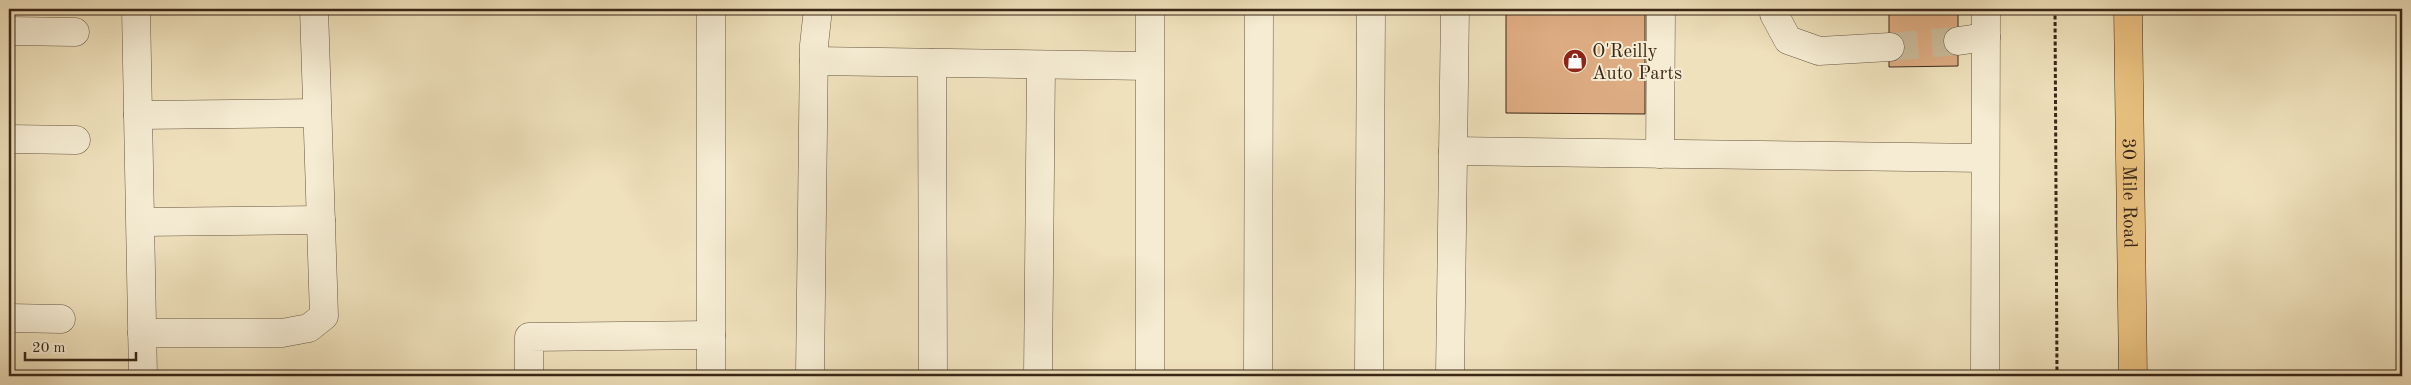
<svg xmlns="http://www.w3.org/2000/svg" width="2411" height="385" viewBox="0 0 2411 385" font-family="'Old Standard TT',serif">
  <style>
    .building { fill: #deac82; stroke: #3a2717 }
    .lines { fill: none; stroke-linecap: round; stroke-linejoin: round }
    .minor-tunnel { stroke: #cbbc9b; stroke-width: 28; stroke-dasharray: 28 14; stroke-linecap: butt }
    .minor-casing { stroke: #675640; stroke-width: 29 }
    .major-casing { stroke: #3a2717; stroke-width: 29 }
    .path { stroke: #3a2717; stroke-width: 3; stroke-dasharray: 4 2.5; stroke-linecap: butt }
    .minor { stroke: #f5ecd3; stroke-width: 28 }
    .major { stroke: #e8c07e; stroke-width: 28 }
    .labels { text-anchor: middle; stroke-width: 4; stroke-linejoin: round; paint-order: stroke }
    .poi-label { font-size: 19px; fill: #3a2717; stroke: #f5ecd3; text-anchor: start }
    .street-label { font-size: 19px; fill: #3a2717; stroke: #f5ecd3 }
  </style>
  <rect width="100%" height="100%" fill="#efe1bc"/>
  <filter id="stains"><feTurbulence type="fractalNoise" baseFrequency=".004" numOctaves="4"/><feColorMatrix values="0 0 0 0 .2 0 0 0 0 .09 0 0 0 0 .02 0 0 0 .5 -.17"/></filter>
  <radialGradient id="worn" r=".72"><stop offset=".6" stop-color="#630" stop-opacity="0"/><stop offset="1" stop-color="#630" stop-opacity=".3"/></radialGradient>
  <g class="building">
    <path d="M1506,9H1645V114L1506,113Z"/>
    <path d="M1889,9H1958V66L1889,67Z"/>
  </g>
  <g class="lines">
    <path class="minor-tunnel" d="M1890,47L1958,41"/>
    <g class="minor-casing">
      <g id="minor">
        <path d="M136,9L143,376"/>
        <path d="M711,9V376"/>
        <path d="M1774,9V14L1788,40L1819,51L1890,47"/>
        <path d="M9,31L75,32"/>
        <path d="M1958,41L1986,37"/>
        <path d="M814,61L1149,66"/>
        <path d="M932,63L933,376"/>
        <path d="M138,115L317,113"/>
        <path d="M9,139L76,140"/>
        <path d="M1453,151L1985,158"/>
        <path d="M1660,154L1661,9"/>
        <path d="M141,222L321,220"/>
        <path d="M9,318L61,319"/>
        <path d="M142,333H282L309,328L324,316L314,9"/>
        <path d="M529,376V337L711,335"/>
        <path d="M810,376L814,45L818,9"/>
        <path d="M1038,376L1041,65"/>
        <path d="M1150,376V9"/>
        <path d="M1258,376L1259,9"/>
        <path d="M1369,376L1371,9"/>
        <path d="M1450,376L1455,9"/>
        <path d="M1985,376L1986,9"/>
      </g>
    </g>
    <g class="major-casing">
      <g id="major">
        <path id="s1" d="M2128,9L2133,376"/>
      </g>
    </g>
    <path class="path" d="M2055,9L2057,376"/>
    <use href="#minor" class="minor"/>
    <use href="#major" class="major"/>
  </g>
  <defs>
    <g id="shop-disc" transform="scale(1.25)"><circle r="9.5" fill="#8f2418" stroke="#f5ecd3"/><path d="M-5-2.5h2.3a2.7 3.5 0 0 1 5.4 0H5L5.5 6h-11ZM-1.5-2.5h3a1.5 2.3 0 0 0-3 0Z" fill="#fff"/></g>
  </defs>
  <g fill-rule="evenodd">
    <use href="#shop-disc" x="1575" y="61"/>
  </g>
  <g class="labels">
    <g class="poi-label">
      <text x="1592" y="57">O'Reilly<tspan x="1592" dy="22">Auto Parts</tspan></text>
    </g>
    <g class="street-label">
      <text dy="7" stroke="none"><textPath href="#s1" startOffset="184">30 Mile Road</textPath></text>
    </g>
  </g>
  <rect width="2411" height="385" fill="none" stroke="#efe1bc" stroke-width="30"/>
  <rect x="10" y="10" width="2391" height="365" fill="none" stroke="#3a2717" stroke-width="2.5"/>
  <rect x="15" y="15" width="2381" height="355" fill="none" stroke="#3a2717"/>
  <path d="M25 352v8h111v-8" fill="none" stroke="#3a2717" stroke-width="2.5"/>
  <text x="32" y="352" font-size="15" fill="#3a2717" stroke="#f5ecd3" stroke-width="4" paint-order="stroke">20 m</text>
  <rect width="100%" height="100%" filter="url(#stains)"/>
  <rect width="100%" height="100%" fill="url(#worn)"/>
</svg>
